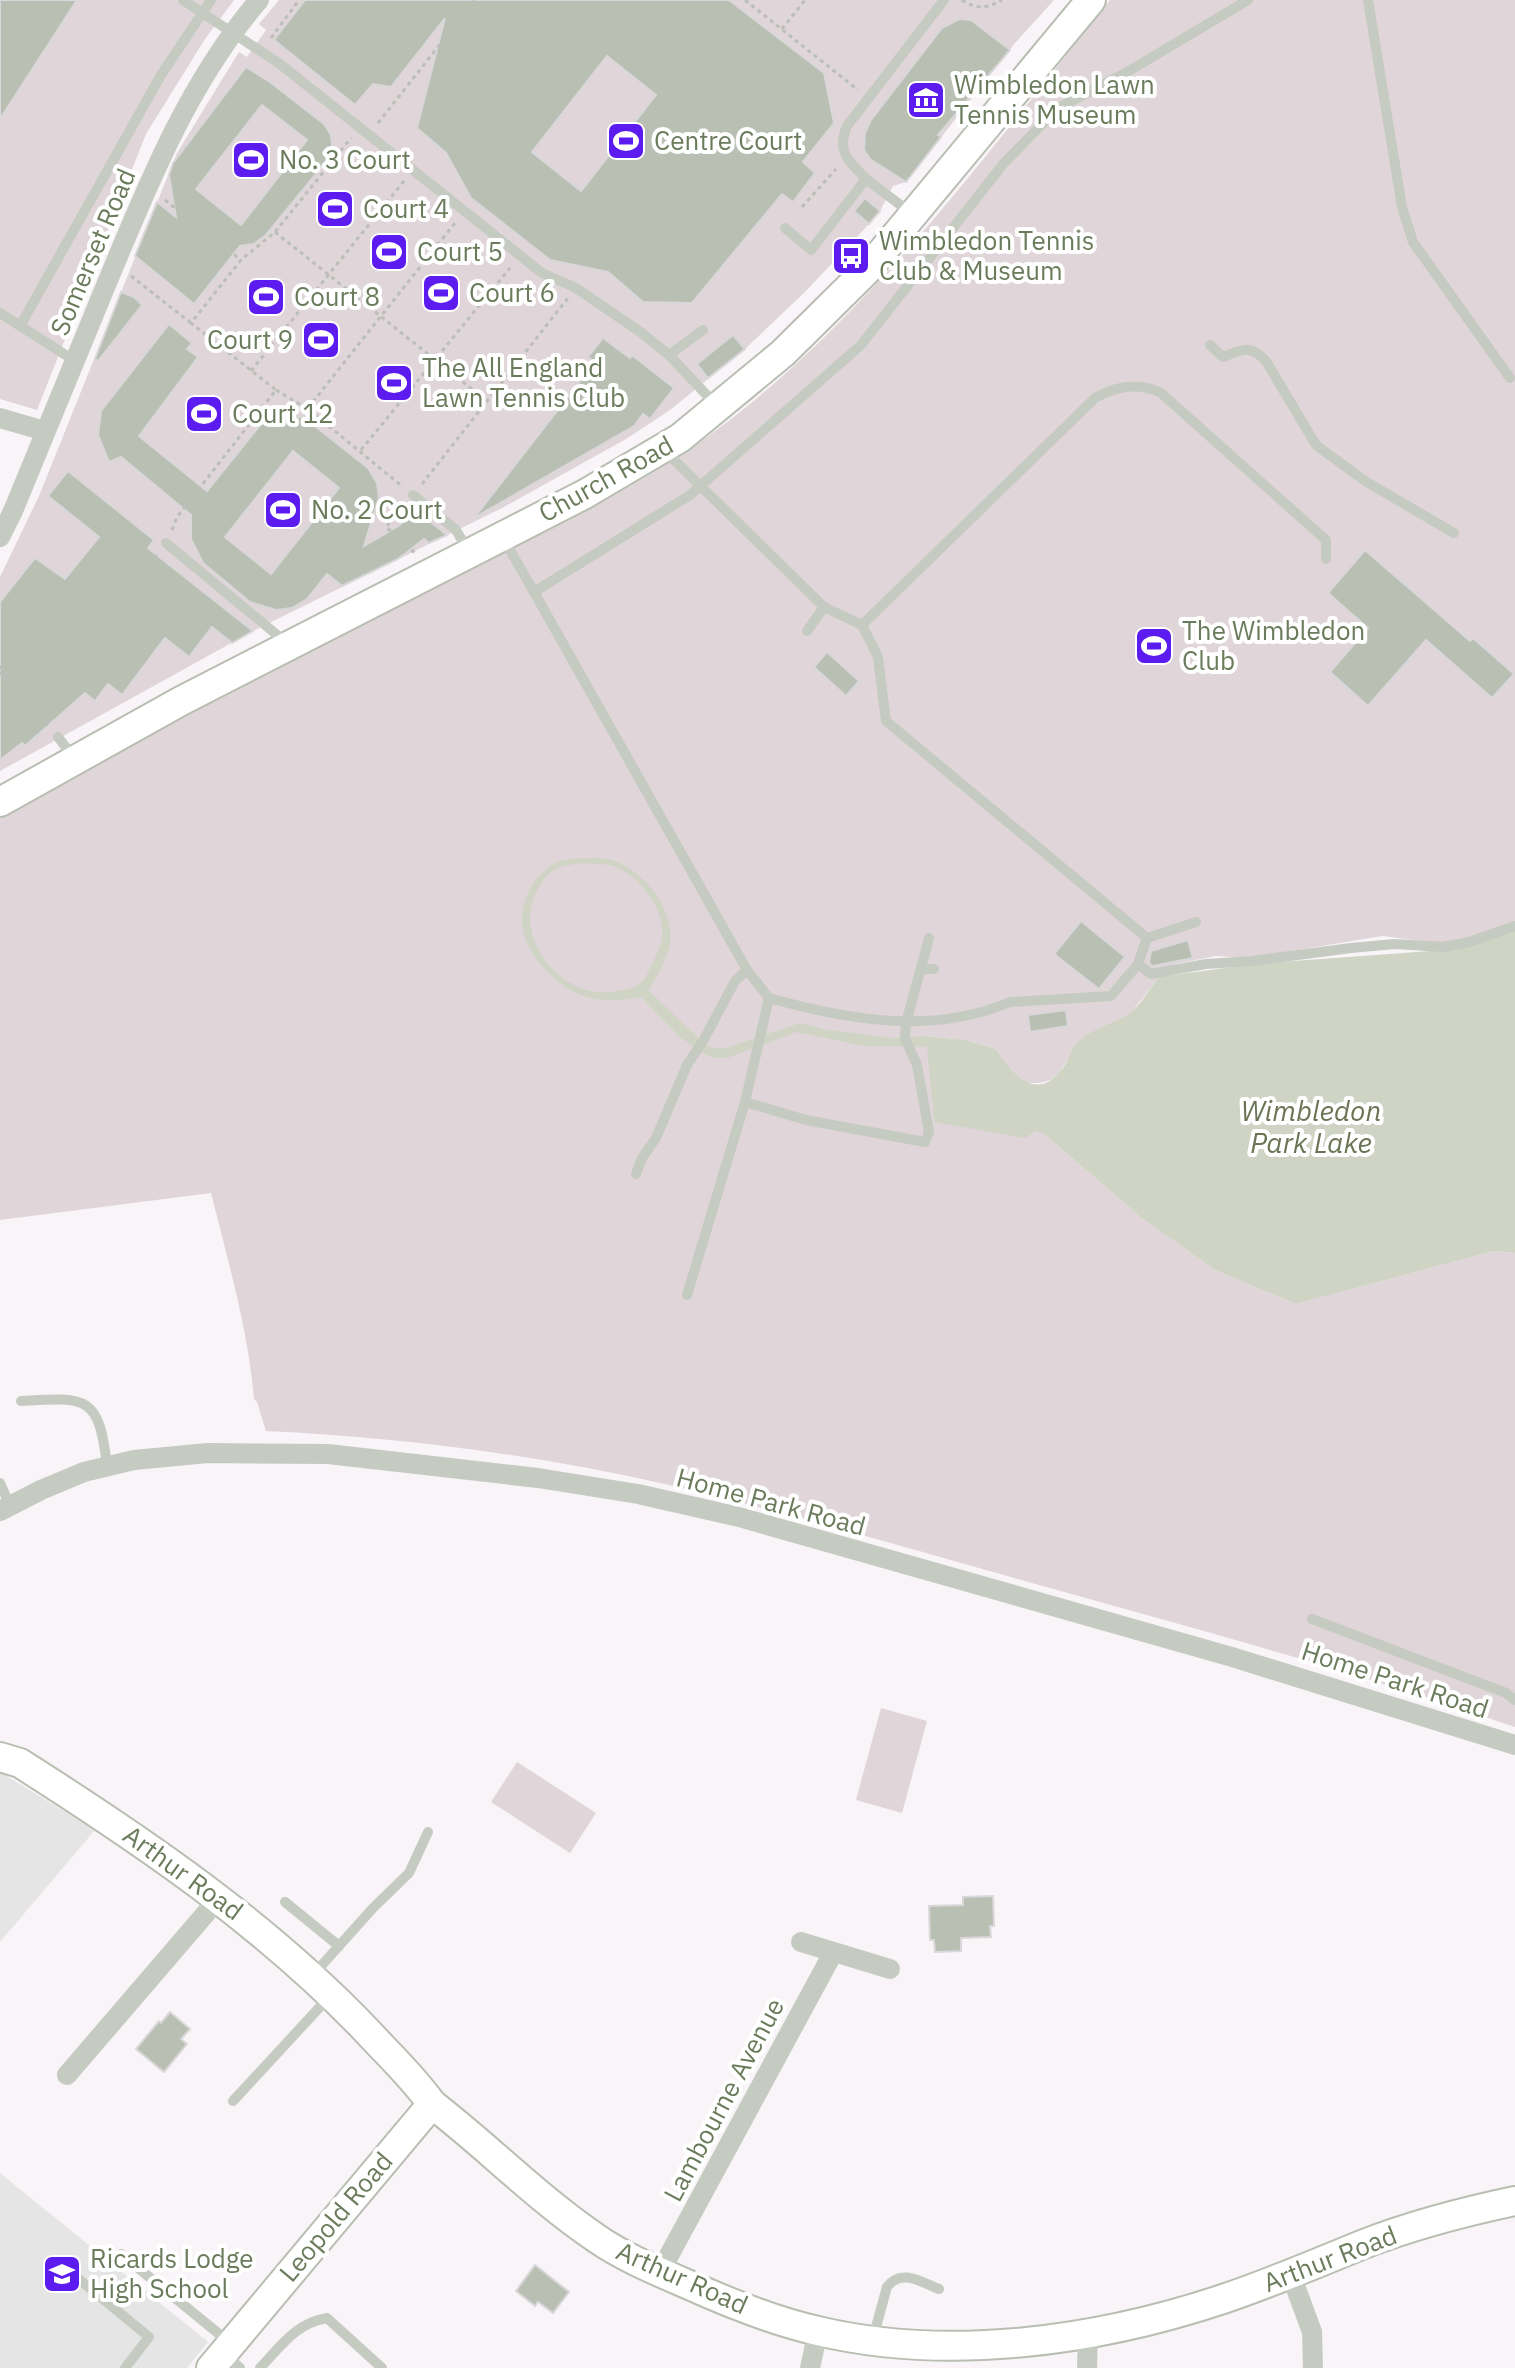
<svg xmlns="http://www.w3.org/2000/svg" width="1515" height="2368" viewBox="0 0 1515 2368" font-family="'IBM Plex Sans',sans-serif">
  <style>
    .built { fill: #e6e5e5 }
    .green { fill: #e0d5d8 }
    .water { fill: #cfd4c5; fill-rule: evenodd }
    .building { fill: #b9bfb2; stroke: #d9d7d9; stroke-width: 2; fill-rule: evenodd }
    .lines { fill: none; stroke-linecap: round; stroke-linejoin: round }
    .secondary-casing { stroke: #b8beb2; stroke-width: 32 }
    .path { stroke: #bbbfb8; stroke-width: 3; stroke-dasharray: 4 4; stroke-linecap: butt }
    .lane { stroke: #c6cbc2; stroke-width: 10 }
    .street { stroke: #c6cbc2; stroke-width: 20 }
    .secondary { stroke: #fff; stroke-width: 28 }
    .labels { text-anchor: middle; stroke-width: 8; stroke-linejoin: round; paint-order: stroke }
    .poi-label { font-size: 26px; fill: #6b7c5c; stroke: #fff; text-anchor: start }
    .street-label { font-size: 26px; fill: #6b7c5c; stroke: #fff }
    .water-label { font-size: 28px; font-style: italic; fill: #6b7556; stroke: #fff }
  </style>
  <rect width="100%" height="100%" fill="#f8f4f7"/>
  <g class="built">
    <path d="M0,1772L95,1830L0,1942Z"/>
    <path d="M0,2173L208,2342L187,2368H0Z"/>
  </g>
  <g class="green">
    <path d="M0,0H234L205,39L146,134L37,410L0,399Z"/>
    <path d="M279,0H1054L1015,43L906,182L893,186L880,211L869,224L805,292L745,349L670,410L626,439L502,508L253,631L0,771V577L39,496L177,153L239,52L247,57L266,30L259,24Z"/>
    <path d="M1110,0H1515V923L1460,940L1438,943L1382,936L1249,958L1216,956L1176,964L1159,977L1131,1013L1078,1042L1059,1073L1051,1080L1039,1083H1024L1008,1069L996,1049L966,1040L927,1036L934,1122L1036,1130L1044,1134L1143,1219L1215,1270L1296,1304L1494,1251L1515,1253V1727C1354,1671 1189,1627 1025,1581C907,1548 789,1513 669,1485C538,1455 400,1437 266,1431L257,1402L254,1399C248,1329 228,1261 211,1193L0,1220V817C29,802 57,784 85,768C185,712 288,660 390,608C510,546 640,494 745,408C887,293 996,142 1110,0Z"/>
    <path d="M881,1708L927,1721L902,1813L856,1800Z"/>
    <path d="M517,1762L596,1813L570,1853L491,1802Z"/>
  </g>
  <path class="water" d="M590,858C598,858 608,858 615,861C646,873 675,911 670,945C667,960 656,977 649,991L706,1045L713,1048H726L800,1023L822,1029L892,1038L926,1036L966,1040L996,1049C1011,1074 1037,1103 1062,1069C1068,1061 1071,1049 1078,1042C1087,1032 1114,1023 1127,1015C1140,1007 1149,989 1159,977L1254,964L1444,950L1515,929V1253L1494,1251L1296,1304L1215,1270L1143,1219L1044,1134L1036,1131L1025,1138L934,1122L927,1047L864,1046L797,1032L727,1058H714L700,1052L680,1037L641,997C620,1001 594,1003 574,992C555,982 532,959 525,938C515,909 532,872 560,861C569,858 581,859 590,858ZM580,863C592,864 605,863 616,867C639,876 660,904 662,928C664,942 656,956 650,968C643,985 636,988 619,991C564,1003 507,937 540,886C543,881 546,875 551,872C559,866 570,865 580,863Z"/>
  <g class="building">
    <path d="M0,0H77L0,119Z"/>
    <path d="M305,0H729L824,73L834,123L803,162L815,173L793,202L782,194L692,303L643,302L608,272L550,260L471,198L446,153L417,128L445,18L391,87L373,84L355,105L274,40ZM607,56L656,95L581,191L532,152Z"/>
    <path d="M959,19L971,20L1010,50L938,135L941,137L906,182L870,159L864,150L865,133L871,120L942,28Z"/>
    <path d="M246,67L270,82L324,124L331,135L332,146L329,158L266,235L254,244L240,246L194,304L135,256L157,202L176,217L169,175L173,163ZM262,105L307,140L241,225L196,189Z"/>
    <path d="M865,198L880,211L869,224L854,211Z"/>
    <path d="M121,292L134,297L142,305L98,361L95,359Z"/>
    <path d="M169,324L192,343L187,349L198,357L139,436L207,491L261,424L275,417L290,414L306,419L368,468L377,483L379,497L364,546L400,525L413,508L447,535L429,543L424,539L398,559L342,586L327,574L307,599L292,608L276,610L250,602L203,563L191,539V515L121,457L109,462L98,435L101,411ZM293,451L339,488L271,574L225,537Z"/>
    <path d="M733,335L745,349L708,378L697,364Z"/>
    <path d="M603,338L630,358L632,355L674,388L650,419L643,414L634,426L474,518L595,362L588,357Z"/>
    <path d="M68,471L154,540L148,548L253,631L232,643L212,627L189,657L165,638L122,695L108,684L95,701L85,693L25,746L22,743L0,760V602L35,558L65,579L99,537L48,496Z"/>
    <path d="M1365,550L1470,641L1473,638L1514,674L1492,698L1426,640L1368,706L1330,672L1368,628L1328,593Z"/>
    <path d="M827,652L859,681L846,696L814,667Z"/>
    <path d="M1081,921L1125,957L1099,989L1054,954Z"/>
    <path d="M1188,940L1193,958L1153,966L1149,963L1151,951Z"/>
    <path d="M1066,1010L1068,1026L1030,1032L1028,1015Z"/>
    <path d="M993,1896L994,1926H990L991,1937L961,1938V1951L935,1952L934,1940H930L929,1906L963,1905V1897Z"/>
    <path d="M170,2012L190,2029L181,2039L187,2044L164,2072L136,2049L159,2021L161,2023Z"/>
    <path d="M535,2265L569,2292L553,2313L538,2302L535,2306L516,2291Z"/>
  </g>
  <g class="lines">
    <g class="secondary-casing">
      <g id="secondary">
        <path d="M0,802L181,701L585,494L680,438L783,353L867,270L1091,0"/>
        <path d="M0,1757L20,1763C144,1842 265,1924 367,2031C389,2055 413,2077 432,2104C488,2147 537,2198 596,2238C623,2257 657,2271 687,2284C729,2303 773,2321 818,2331C949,2362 1097,2341 1223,2299C1271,2283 1317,2263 1364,2244C1413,2225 1463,2212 1515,2201"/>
        <path d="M211,2368L432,2104"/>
      </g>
    </g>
    <g class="path">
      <path d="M745,0L858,90"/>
      <path d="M962,0C977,10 987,8 1002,0"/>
      <path d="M782,29L805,0"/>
      <path d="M271,38L299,0"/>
      <path d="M378,123L475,0"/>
      <path d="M165,200L241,260"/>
      <path d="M802,207L836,169"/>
      <path d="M275,232L487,401"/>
      <path d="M131,276L191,323"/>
      <path d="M251,371L404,181"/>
      <path d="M276,390L308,409L403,487"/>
      <path d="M308,408L455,223"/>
      <path d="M361,450L510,268"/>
      <path d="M422,484L568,298"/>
      <path d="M405,504L386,527L415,553"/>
      <path d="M172,530L177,517L276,390L191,323L241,260L275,232L351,138"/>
      <path d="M70,664C87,660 96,647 98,630"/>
      <path d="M0,666L48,725"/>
      <path d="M0,672L34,714L37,712"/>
      <path d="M27,699C39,689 59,678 68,665C80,649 77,639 98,630L158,554"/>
    </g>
    <g class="lane">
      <path d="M183,0L280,64L542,273L576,288L639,331L669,355L703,330"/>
      <path d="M1368,0L1402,207L1413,242L1510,378"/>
      <path d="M866,179C849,161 836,152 847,126L944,0"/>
      <path d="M785,228L811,250L866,179L911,213"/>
      <path d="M0,313L75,361"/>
      <path d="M20,326L161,75L211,0"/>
      <path d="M1210,345L1223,357C1243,349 1250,344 1266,361L1316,445L1365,481L1454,533"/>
      <path d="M669,355L717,406"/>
      <path d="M666,448L674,460L824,607L862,625"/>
      <path d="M413,495L456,530L469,552"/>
      <path d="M503,538L534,592L690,495L861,345L1004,163L1058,108L1129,71L1248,0"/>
      <path d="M166,543L288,644"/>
      <path d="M534,592L747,970L769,998L745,1102L687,1295"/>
      <path d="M807,631L824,607"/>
      <path d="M58,737L74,758"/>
      <path d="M1147,938L1196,922"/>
      <path d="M1138,964L1151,974L1206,964L1252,961L1351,948L1395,944L1443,947L1469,942L1515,926"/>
      <path d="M921,969H934"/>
      <path d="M769,998C848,1020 932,1035 1010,1002L1111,996L1138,964L1147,938L886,721L878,657L862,625L1095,398C1116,386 1139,382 1161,393L1326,540V559"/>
      <path d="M745,1102L806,1120L925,1142L929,1132L917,1065L905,1038L906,1023L929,938"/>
      <path d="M636,1174L642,1158L656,1138L687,1065L703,1041L735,981L747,970"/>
      <path d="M21,1401C87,1397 99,1395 107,1466"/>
      <path d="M0,1483L10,1506"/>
      <path d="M1312,1619L1506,1693L1515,1700"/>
      <path d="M285,1902L339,1946"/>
      <path d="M313,1975L373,1908L409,1873L428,1832"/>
      <path d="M233,2101L330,1996"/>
      <path d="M121,2254L229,2342"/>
      <path d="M75,2276L149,2337L125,2368"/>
      <path d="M873,2338L887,2287C901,2268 921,2282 939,2289"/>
      <path d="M225,2354L240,2368"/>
      <path d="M260,2368C281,2346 296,2323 327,2318L382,2368"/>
    </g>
    <g class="street">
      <path d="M0,418L45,431"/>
      <path d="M0,537L13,511C43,437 74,364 104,290C146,189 187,84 259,0"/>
      <path d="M0,1511L41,1490L84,1472L134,1460L208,1453L328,1454L538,1478L638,1494L739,1517L1232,1657L1515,1745"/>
      <path d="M801,1942L890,1969"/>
      <path d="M67,2075L219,1898"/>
      <path d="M660,2272L833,1953"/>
      <path d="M1291,2275L1312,2332L1313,2368"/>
      <path d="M810,2368L818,2331"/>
      <path d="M1087,2368L1088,2334"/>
    </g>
    <use href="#secondary" class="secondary"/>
  </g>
  <defs>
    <g id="museum-square" transform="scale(2)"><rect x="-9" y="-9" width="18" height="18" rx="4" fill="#5c1cf0" stroke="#fff"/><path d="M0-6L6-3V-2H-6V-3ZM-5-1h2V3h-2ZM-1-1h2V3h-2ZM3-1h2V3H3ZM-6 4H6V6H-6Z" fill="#fff"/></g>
    <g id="stadium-square" transform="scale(2)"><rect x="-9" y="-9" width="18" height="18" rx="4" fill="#5c1cf0" stroke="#fff"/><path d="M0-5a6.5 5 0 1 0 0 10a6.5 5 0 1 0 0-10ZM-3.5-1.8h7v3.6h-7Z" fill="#fff"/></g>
    <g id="bus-square" transform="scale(2)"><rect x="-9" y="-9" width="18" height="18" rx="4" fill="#5c1cf0" stroke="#fff"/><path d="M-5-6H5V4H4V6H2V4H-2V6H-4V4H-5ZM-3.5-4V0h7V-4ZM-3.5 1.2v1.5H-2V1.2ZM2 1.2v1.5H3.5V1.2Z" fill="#fff"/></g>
    <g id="school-square" transform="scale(2)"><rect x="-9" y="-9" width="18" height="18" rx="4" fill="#5c1cf0" stroke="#fff"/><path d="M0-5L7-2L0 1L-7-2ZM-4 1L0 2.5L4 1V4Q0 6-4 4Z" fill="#fff"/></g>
  </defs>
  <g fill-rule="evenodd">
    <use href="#museum-square" x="926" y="100"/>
    <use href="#stadium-square" x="626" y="141"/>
    <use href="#stadium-square" x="251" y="160"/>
    <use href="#stadium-square" x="335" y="209"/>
    <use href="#stadium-square" x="389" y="252"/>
    <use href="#bus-square" x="851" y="256"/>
    <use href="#stadium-square" x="441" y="293"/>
    <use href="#stadium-square" x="266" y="297"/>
    <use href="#stadium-square" x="321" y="340"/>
    <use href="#stadium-square" x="394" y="383"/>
    <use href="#stadium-square" x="204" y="414"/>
    <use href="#stadium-square" x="283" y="510"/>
    <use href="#stadium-square" x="1154" y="646"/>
    <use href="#school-square" x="62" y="2274"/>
  </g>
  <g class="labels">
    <g class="poi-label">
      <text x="954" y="94">Wimbledon Lawn<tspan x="954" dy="30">Tennis Museum</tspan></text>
      <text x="654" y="150">Centre Court</text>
      <text x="279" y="169">No. 3 Court</text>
      <text x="363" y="218">Court 4</text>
      <text x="879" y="250">Wimbledon Tennis<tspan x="879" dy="30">Club &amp; Museum</tspan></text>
      <text x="417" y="261">Court 5</text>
      <text x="469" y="302">Court 6</text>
      <text x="294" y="306">Court 8</text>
      <text x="293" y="349" text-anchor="end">Court 9</text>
      <text x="422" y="377">The All England<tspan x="422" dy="30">Lawn Tennis Club</tspan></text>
      <text x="232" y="423">Court 12</text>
      <text x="311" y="519">No. 2 Court</text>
      <text x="1182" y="640">The Wimbledon<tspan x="1182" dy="30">Club</tspan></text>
      <text x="90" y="2268">Ricards Lodge<tspan x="90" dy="30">High School</tspan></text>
    </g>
    <g class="street-label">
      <text transform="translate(93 252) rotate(-67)" y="9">Somerset Road</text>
      <text transform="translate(606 479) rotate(-29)" y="9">Church Road</text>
      <text transform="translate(771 1502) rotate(15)" y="9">Home Park Road</text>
      <text transform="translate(1395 1680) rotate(18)" y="9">Home Park Road</text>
      <text transform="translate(183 1873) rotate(36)" y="9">Arthur Road</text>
      <text transform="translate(724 2100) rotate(-62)" y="9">Lambourne Avenue</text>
      <text transform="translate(336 2217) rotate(-50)" y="9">Leopold Road</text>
      <text transform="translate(1330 2259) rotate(-21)" y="9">Arthur Road</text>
      <text transform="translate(682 2278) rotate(24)" y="9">Arthur Road</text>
    </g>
    <g class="water-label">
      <text x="1311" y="1121">Wimbledon<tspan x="1311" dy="32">Park Lake</tspan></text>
    </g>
  </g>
</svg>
